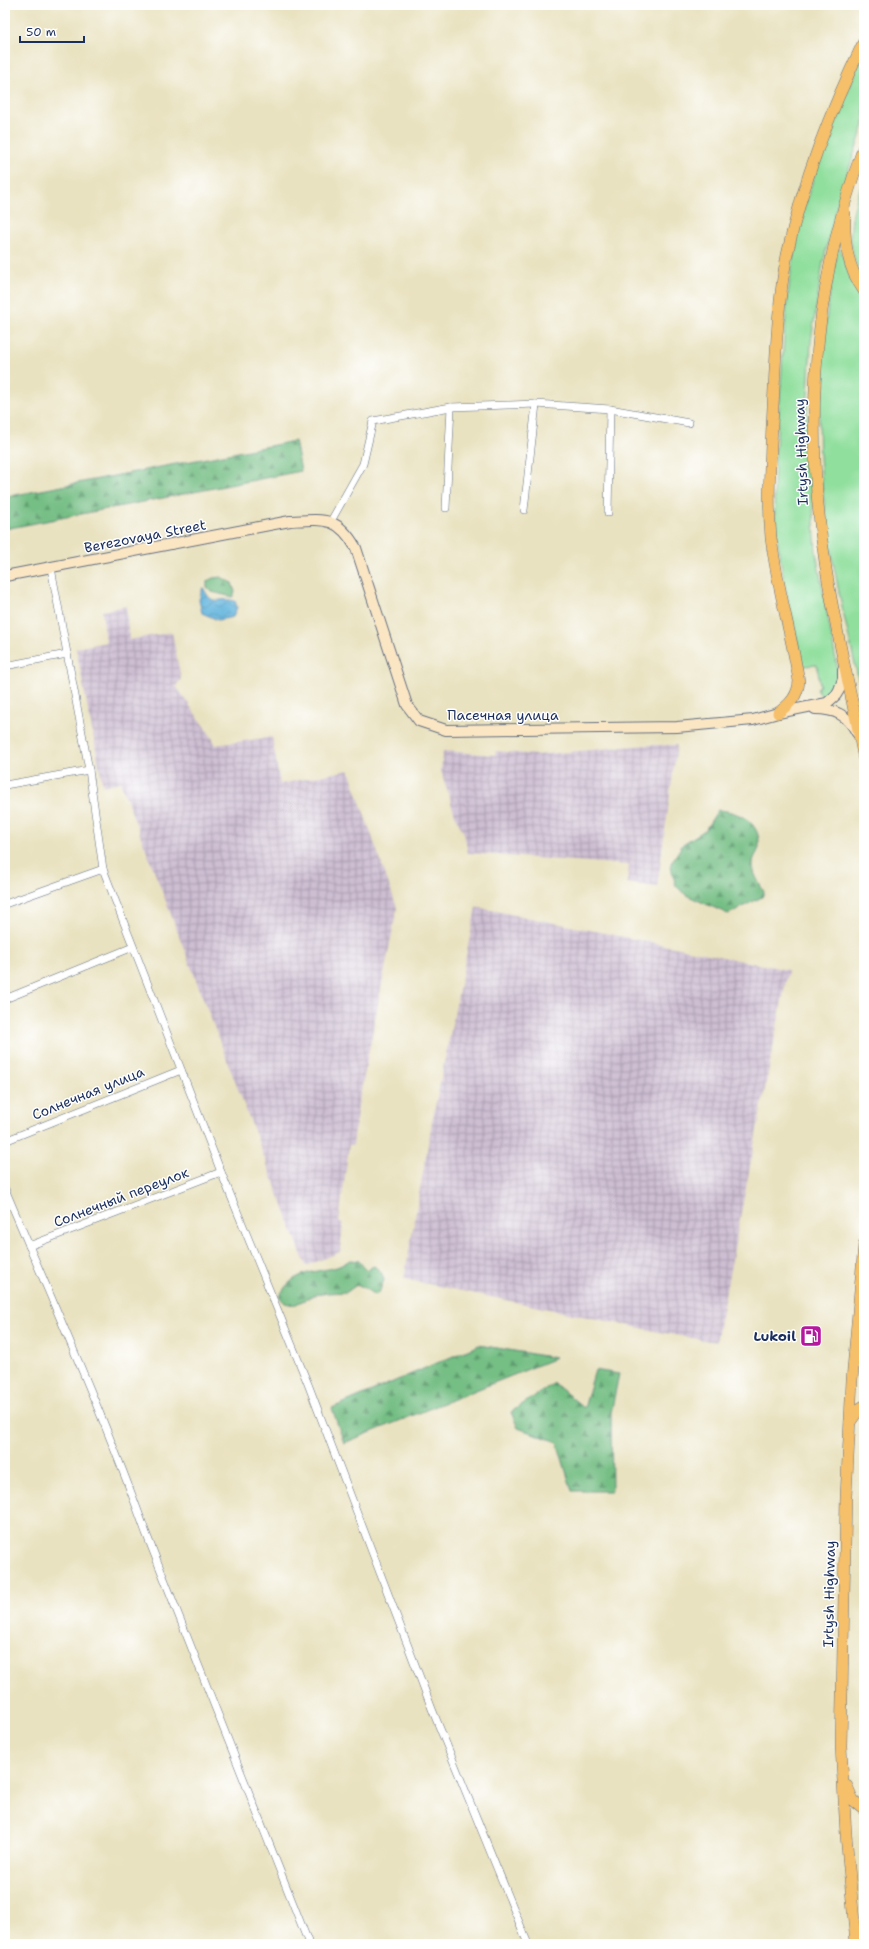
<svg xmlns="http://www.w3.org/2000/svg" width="869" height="1949" viewBox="0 0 869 1949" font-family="'Shantell Sans',sans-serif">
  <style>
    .industrial { fill: url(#industrial-grid) }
    .grass { fill: #90df9d; stroke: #56877e }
    .forest { fill: url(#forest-firs); stroke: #487671 }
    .water { fill: url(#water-waves); stroke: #3e729e }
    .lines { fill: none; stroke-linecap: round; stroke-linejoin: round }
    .minor-casing { stroke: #636e80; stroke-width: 8 }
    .secondary-casing { stroke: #636e80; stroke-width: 12 }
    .primary-casing { stroke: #636e80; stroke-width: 12 }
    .trunk-casing { stroke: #636e80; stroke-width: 12 }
    .minor { stroke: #fff; stroke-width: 7 }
    .secondary { stroke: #fbe6c4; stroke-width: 10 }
    .primary { stroke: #f6c06b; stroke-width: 11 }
    .trunk { stroke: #f6c06b; stroke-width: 11 }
    .labels { text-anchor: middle; stroke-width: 3; stroke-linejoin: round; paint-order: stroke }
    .street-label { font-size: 14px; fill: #1b2f5e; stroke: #fff }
    .poi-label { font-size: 14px; font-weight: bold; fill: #1b2f5e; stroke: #fff; text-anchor: end }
  </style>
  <defs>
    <pattern id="industrial-grid" width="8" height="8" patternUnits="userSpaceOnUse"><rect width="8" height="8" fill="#cebed2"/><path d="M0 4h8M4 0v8" fill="none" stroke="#a69bae"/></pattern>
    <pattern id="forest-firs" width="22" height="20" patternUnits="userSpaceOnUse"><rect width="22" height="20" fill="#74be84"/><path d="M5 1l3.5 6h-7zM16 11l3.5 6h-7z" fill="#5e9b6f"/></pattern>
    <pattern id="water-waves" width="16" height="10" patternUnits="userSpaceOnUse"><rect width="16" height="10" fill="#61b4dd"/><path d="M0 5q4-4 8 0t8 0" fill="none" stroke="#4f93b6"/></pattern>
  </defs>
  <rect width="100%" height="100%" fill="#fff"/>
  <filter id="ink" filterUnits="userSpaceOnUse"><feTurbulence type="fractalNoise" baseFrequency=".025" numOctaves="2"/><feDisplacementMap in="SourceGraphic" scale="8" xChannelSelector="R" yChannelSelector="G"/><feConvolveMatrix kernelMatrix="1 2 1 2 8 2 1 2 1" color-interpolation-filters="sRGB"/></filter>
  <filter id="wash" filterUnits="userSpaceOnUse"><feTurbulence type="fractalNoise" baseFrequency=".012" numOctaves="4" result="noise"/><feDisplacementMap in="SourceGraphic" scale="16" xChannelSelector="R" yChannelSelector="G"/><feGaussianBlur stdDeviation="0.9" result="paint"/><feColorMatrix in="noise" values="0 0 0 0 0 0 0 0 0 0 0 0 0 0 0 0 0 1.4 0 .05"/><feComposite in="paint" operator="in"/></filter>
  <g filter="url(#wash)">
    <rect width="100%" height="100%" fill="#e9e2c0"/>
    <g class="industrial">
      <path d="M126,606L129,640L172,632L181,679L176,686L213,739L215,745L272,737L280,784L349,770L397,908L357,1111L353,1145H349L339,1221L343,1224L340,1252L306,1266L120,782L103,786L76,648L106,642L102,611Z"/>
      <path d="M645,745H677L657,887L627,883L629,865L468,853L464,833L456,818L441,771L443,751L495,755L496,751L536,755Z"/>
      <path d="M476,907L788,970L716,1342L674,1335L404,1279L432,1122Z"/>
    </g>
    <g class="grass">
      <path d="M864,53V125L839,197L823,262L811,341L807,413L816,553L838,672C838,684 833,691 823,698L817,689L820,685L817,665L803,666C794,623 782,579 777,536C771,491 776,445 780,400C784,336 787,271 804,209C819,155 841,104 864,53Z"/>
      <path d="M864,176V282C843,239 850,219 864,176Z"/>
      <path d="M838,248H840L850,278L864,299V705C850,640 833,575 825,509C813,422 821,333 838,248Z"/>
    </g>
    <g class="forest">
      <path d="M295,441L301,471L5,529V497Z"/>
      <path d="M221,577L232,583L235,592L233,597L212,592L207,587V581L213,578Z"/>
      <path d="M718,810C738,811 761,822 759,846C759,852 753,857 753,863C752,873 760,884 764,892L762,897L728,914L686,895L676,886L671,867V863L683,844L705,830Z"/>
      <path d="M350,1260L359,1261L366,1270L374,1266L381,1272L384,1280L379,1293L375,1295L359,1285L355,1286L347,1292L328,1293L315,1295L294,1305L285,1303L279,1297C292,1272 309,1273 333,1268C339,1267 345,1263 350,1260Z"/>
      <path d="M479,1345L556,1358L344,1443L332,1408Z"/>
      <path d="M595,1370L619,1374L611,1413L612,1491H572L557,1442L518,1428L511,1412L554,1383L584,1408Z"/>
    </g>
    <path class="water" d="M203,587C213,609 217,596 235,601L237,607L233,617L218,620L202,613L199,600Z"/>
  </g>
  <g filter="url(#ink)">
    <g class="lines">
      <g class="minor-casing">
        <g id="minor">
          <path d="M446,508L451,407"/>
          <path d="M524,510L536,404"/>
          <path d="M608,513L610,409"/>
          <path d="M331,521L363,464L373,421L451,407L536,404L610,409L689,423"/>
          <path d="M51,568L89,770L103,869L221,1172L308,1384L432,1709L528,1944"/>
          <path d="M5,666L67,654"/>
          <path d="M5,785L89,770"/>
          <path d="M5,904L103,869"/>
          <path d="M5,999L133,947"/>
          <path d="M5,1141L181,1070"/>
          <path d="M5,1189C53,1303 104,1416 146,1533L309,1944"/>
          <path d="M29,1246L221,1172"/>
        </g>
      </g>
      <g class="secondary-casing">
        <g id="secondary">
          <path d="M5,576L290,521C324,519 338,516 356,548L407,705L419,721L446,730L677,727L753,720L778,713L827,703L836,695L839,690L843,679V670"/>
          <path d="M815,709C835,709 848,715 857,733"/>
        </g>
      </g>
      <g class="primary-casing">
        <g id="primary">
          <path d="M845,214C844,242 847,267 864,291"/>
          <path d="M778,713C790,704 798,696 799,681C791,633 777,586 771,538C767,494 771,450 773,406C776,356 777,304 787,255C803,179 831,110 864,41"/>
        </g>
      </g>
      <g class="trunk-casing">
        <g id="trunk">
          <path d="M864,146C812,284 803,424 826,569C836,633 852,696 864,760"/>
          <path d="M850,1422L859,1409L864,1406"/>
          <path d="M847,1786L853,1800L864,1809"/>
          <path d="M856,1944L846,1835L841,1746L846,1496L852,1380L864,1244"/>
        </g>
      </g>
      <use href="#minor" class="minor"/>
      <use href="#secondary" class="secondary"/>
      <use href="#primary" class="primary"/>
      <use href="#trunk" class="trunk"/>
    </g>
  </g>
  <defs>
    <g id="fuel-square" transform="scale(1.15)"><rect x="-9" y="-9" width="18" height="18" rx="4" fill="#b5179e" stroke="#fff"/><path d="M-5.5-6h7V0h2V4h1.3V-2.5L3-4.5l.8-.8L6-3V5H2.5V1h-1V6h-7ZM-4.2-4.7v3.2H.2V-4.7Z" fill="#fff"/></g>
  </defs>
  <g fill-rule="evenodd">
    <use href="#fuel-square" x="811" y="1336"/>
  </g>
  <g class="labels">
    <g class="street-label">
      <text transform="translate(801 452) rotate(-92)" y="5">Irtysh Highway</text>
      <text transform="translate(145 536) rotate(-11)" y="5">Berezovaya Street</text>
      <text x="503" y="720">Пасечная улица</text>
      <text transform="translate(88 1093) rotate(-22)" y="5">Солнечная улица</text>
      <text transform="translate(121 1197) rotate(-21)" y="5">Солнечный переулок</text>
      <text transform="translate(829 1594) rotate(-89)" y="5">Irtysh Highway</text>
    </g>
    <g class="poi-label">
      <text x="796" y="1341">Lukoil</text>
    </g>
  </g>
  <rect width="869" height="1949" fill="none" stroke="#fff" stroke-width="20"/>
  <path d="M20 36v6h64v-6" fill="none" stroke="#1b2f5e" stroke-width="2"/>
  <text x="26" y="36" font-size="12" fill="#1b2f5e" stroke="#ffffff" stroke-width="3" paint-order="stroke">50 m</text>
</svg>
